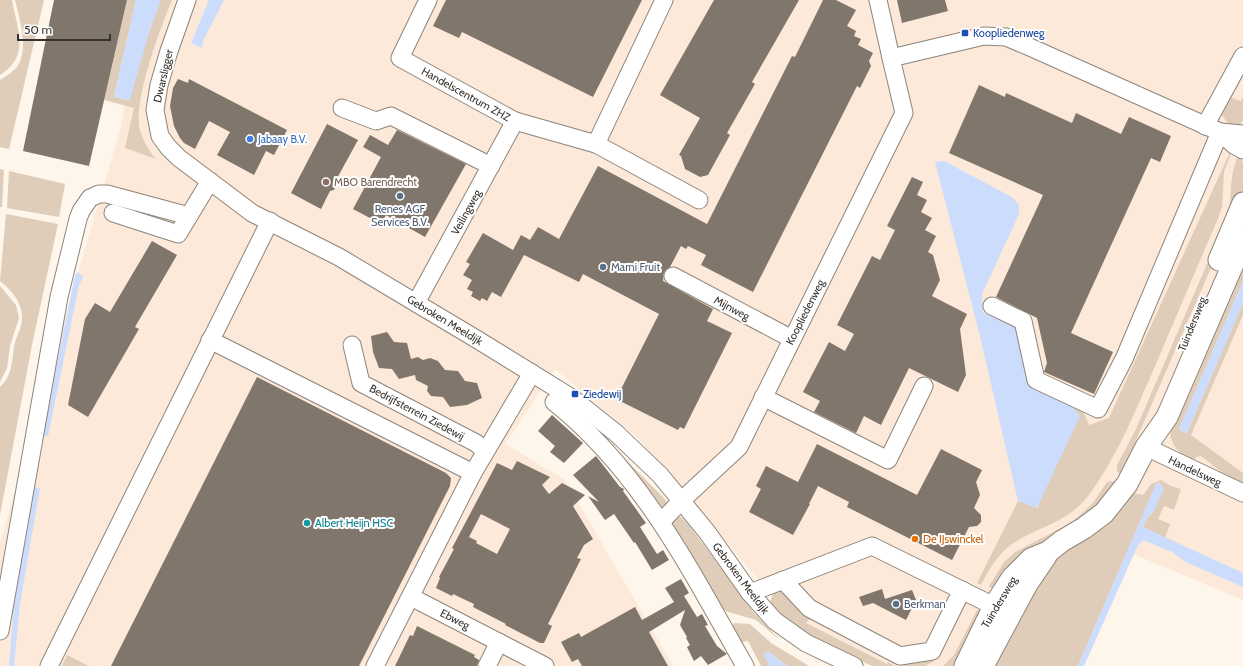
<svg xmlns="http://www.w3.org/2000/svg" width="1243" height="666" viewBox="0 0 1243 666" font-family="Cabin,sans-serif">
  <style>
    .industrial { fill: #fce9d9 }
    .green { fill: #dfcdb9 }
    .water { fill: #cbdcfd }
    .building { fill: #80766b; fill-rule: evenodd }
    .lines { fill: none; stroke-linecap: round; stroke-linejoin: round }
    .minor-casing { stroke: #8e8479; stroke-width: 19 }
    .major-casing { stroke: #8e8479; stroke-width: 23 }
    .minor { stroke: #fff; stroke-width: 17 }
    .major { stroke: #fff; stroke-width: 21 }
    .transit-dot { fill: #1a4fb4; stroke: #fff; stroke-width: 1.5 }
    .shop-dot { fill: #3f7fe0; stroke: #fff; stroke-width: 1.5 }
    .education-dot { fill: #8d6e63; stroke: #fff; stroke-width: 1.5 }
    .service-dot { fill: #5c6f8a; stroke: #fff; stroke-width: 1.5 }
    .culture-dot { fill: #0f9aa8; stroke: #fff; stroke-width: 1.5 }
    .food-dot { fill: #e8710a; stroke: #fff; stroke-width: 1.5 }
    .labels { text-anchor: middle; stroke-width: 4; stroke-linejoin: round; paint-order: stroke }
    .transit-label { font-size: 11px; fill: #164399; stroke: #fff; text-anchor: start }
    .street-label { font-size: 11px; fill: #36322d; stroke: #fff }
    .shop-label { font-size: 11px; fill: #366cbe; stroke: #fff; text-anchor: start }
    .education-label { font-size: 11px; fill: #785e54; stroke: #fff; text-anchor: start }
    .service-label { font-size: 11px; fill: #4e5e75; stroke: #fff; text-anchor: start }
    .culture-label { font-size: 11px; fill: #0d838f; stroke: #fff; text-anchor: start }
    .food-label { font-size: 11px; fill: #c56008; stroke: #fff; text-anchor: start }
  </style>
  <rect width="100%" height="100%" fill="#fef5eb"/>
  <path class="industrial" d="M147,0H1243V600L1131,553L1059,666H891L789,616L638,438L555,369L505,444L565,480L673,666H0V543L121,126L141,16Z"/>
  <g class="green">
    <path d="M0,0H12C17,29 31,56 0,75Z"/>
    <path d="M15,0H44L9,149L0,147V80C6,76 13,72 17,67C30,49 19,18 15,0Z"/>
    <path d="M127,0H136L114,97L129,100L150,29L161,0H172C160,29 133,101 140,130C143,141 149,151 156,159L125,148L134,108L104,100Z"/>
    <path d="M1229,97L1241,101L1243,97V120L1238,127L1228,124L1221,113Z"/>
    <path d="M1231,150L1232,151L1224,172L1222,207L1219,216C1198,265 1177,315 1156,364C1136,409 1118,456 1088,496C1068,523 1037,527 1012,544C997,555 989,570 981,585L977,583L1018,501L1038,508L1066,399L1081,406L1089,425L1109,418Z"/>
    <path d="M1238,156L1243,162V194L1121,475L1117,471V465L1136,429L1228,215C1233,192 1228,180 1238,156Z"/>
    <path d="M0,169L4,170L2,207H0Z"/>
    <path d="M9,171L65,184L59,217L7,208Z"/>
    <path d="M6,214L58,224L32,345L0,515V387C12,376 12,362 14,347C15,340 18,335 20,329C27,309 15,293 0,281Z"/>
    <path d="M1243,252V281L1179,429L1187,433L1243,303V315L1191,435L1243,473V483L1229,478L1201,456L1196,457L1193,461C1178,452 1170,446 1170,428Z"/>
    <path d="M0,286L16,305L19,318L10,346L7,368L0,382Z"/>
    <path d="M583,423L624,458L663,497L668,504L660,512Z"/>
    <path d="M1161,480L1171,486L1181,489L1174,510L1164,506L1158,519L1170,524L1165,538L1143,527L1147,517L1152,514L1162,486L1159,483L1156,484L1078,666H990L1048,564L1121,508L1133,493L1143,495L1151,484Z"/>
    <path d="M1113,481L1117,482L1095,510L994,588H990L989,586L1004,562L1015,552L1071,523L1093,503L1107,482Z"/>
    <path d="M676,517H681L689,525L754,613L780,640L756,620L725,611L718,606L669,524Z"/>
    <path d="M790,586L813,615L806,623L887,664L888,662L893,665V666H873L822,646L783,621L770,603L773,593Z"/>
    <path d="M977,610H979L982,615L961,666H943L954,655Z"/>
    <path d="M734,623L750,624L771,643L809,666H787L769,652L763,654L770,666H761L748,641L738,643L730,629Z"/>
    <path d="M67,655L89,666H62Z"/>
    <path d="M932,656L934,661L925,666H901Z"/>
  </g>
  <g class="water">
    <path d="M136,0H161L150,29L130,100L114,97Z"/>
    <path d="M209,0H224L203,41L202,48L191,43Z"/>
    <path d="M944,161L1012,197L1019,205V214L982,294L983,312L1017,328L1031,383L1066,399L1080,416L1037,508L1018,501L980,336L935,162Z"/>
    <path d="M78,272L83,277L79,285L48,436H45L43,433L75,275Z"/>
    <path d="M1243,281V303L1187,433L1181,432V430L1179,429Z"/>
    <path d="M1159,483L1164,488L1154,511L1147,517L1143,527L1243,573V587L1186,562L1172,552L1143,540L1138,545L1084,666H1078L1156,484Z"/>
    <path d="M34,487L40,488L20,604L14,666H9L14,604Z"/>
    <path d="M769,652L787,666H770L763,654Z"/>
  </g>
  <g class="building">
    <path d="M54,0H127L89,166L23,151Z"/>
    <path d="M446,0H642L593,97L462,32L459,38L433,26Z"/>
    <path d="M714,0H799L752,82L755,84L727,133L730,135L708,175L700,177L685,169L681,156L679,155L700,118L660,95Z"/>
    <path d="M823,0H836L856,10L847,26L856,31L854,36L861,39L858,45L873,53L869,61L871,66L860,88L857,86L753,292L701,265L706,255L688,246L686,249L681,246L670,267L664,272L663,281L713,309L707,321L732,333L684,429L680,427L678,430L616,399L659,314L583,274L579,282L524,255L501,297L492,292L487,301L482,298L480,301L471,296L473,292L467,289L472,280L463,275L470,264L466,262L483,233L513,250L521,235L530,240L538,227L559,239L598,166L707,224L792,56L795,57Z"/>
    <path d="M897,0H945L948,11L902,23Z"/>
    <path d="M178,79L188,83L189,79L287,130L274,155L266,151L254,175L217,155L230,132L209,121L195,149L184,143L180,138L174,126L170,106L173,88Z"/>
    <path d="M979,85L1005,97L1006,93L1072,123L1076,113L1121,134L1129,117L1171,136L1160,162L1151,158L1071,333L1113,352L1094,394L1044,372L1047,363L1037,318L996,297L1043,195L949,153Z"/>
    <path d="M327,124L358,140L335,182L337,183L334,190L330,191L321,209L291,193Z"/>
    <path d="M397,130L466,164L425,237L386,215L381,224L353,209L381,157L363,147L370,135L388,145Z"/>
    <path d="M912,177L923,182L917,195L927,200L921,212L932,218L925,230L936,236L928,252L933,255L940,280L932,296L967,314L960,329L966,375L958,392L909,368L881,425L864,416L856,433L814,412L820,401L803,392L829,342L845,351L854,334L837,325L872,256L880,260L895,230L887,226Z"/>
    <path d="M152,241L177,255L135,327L139,329L88,417L68,405L85,319L95,303L110,312Z"/>
    <path d="M387,332L394,342L407,343L411,359L418,357L423,360L430,358L438,361L445,370L458,371L465,381L477,383L482,398L467,405L450,407L443,397L431,396L427,391L428,386L416,380L415,375L399,379L392,369L379,368L373,352L371,336Z"/>
    <path d="M257,377L446,473L451,478L450,486L359,666H111Z"/>
    <path d="M552,415L583,443L564,463L550,452L555,446L538,431Z"/>
    <path d="M817,444L917,495L941,449L982,470L976,482L980,495L974,508L981,515V522L977,526L969,527L952,560L847,507L849,502L818,486L809,504H810L793,535L749,512L761,489L756,486L766,466L798,482Z"/>
    <path d="M596,456L620,487L624,489L623,491L646,523L640,527L657,554L663,550L669,560L652,570L635,542L634,543L614,514L605,520L588,496L599,502L573,475Z"/>
    <path d="M517,461L550,477L542,485L549,494L562,483L585,495L573,506L593,539L584,545L577,558L581,559L548,624L552,626L544,643H540L505,625L506,624L473,607L474,604L453,594L452,596L436,588L440,578L439,577L454,549L452,548L497,463L512,470ZM481,514L510,529L497,554L476,543L477,541L469,537Z"/>
    <path d="M681,579L689,593L684,596L697,617L702,614L708,625L705,626L717,646L727,654L708,665L701,656L694,661L687,647L690,645L686,638L687,637L680,625L685,610L649,632L668,666H582L578,659L572,662L561,642L579,633L581,637L635,607L642,620L674,602L665,588Z"/>
    <path d="M882,589L885,599L912,590L916,600L906,620L873,603L863,606L859,597Z"/>
    <path d="M417,626L475,655L474,657L479,660L477,666H395L410,635L413,636Z"/>
  </g>
  <g class="lines">
    <g class="minor-casing">
      <g id="minor">
        <path d="M187,0L169,51L159,85L155,110L160,136L168,147L179,158L252,213L339,257L478,340L572,398L616,433L660,475L707,532L750,593L775,621L806,643L854,666"/>
        <path d="M428,0L400,58L515,121L596,144L664,0"/>
        <path d="M878,0L891,58"/>
        <path d="M342,108L376,121L391,116L491,166"/>
        <path d="M1205,126L1243,56"/>
        <path d="M1220,132L1243,134"/>
        <path d="M596,144L699,200"/>
        <path d="M113,213L178,234L210,181"/>
        <path d="M673,276L792,339"/>
        <path d="M416,303L515,121"/>
        <path d="M992,306L1023,321L1036,380L1098,409L1124,359L1220,132"/>
        <path d="M210,340L473,473"/>
        <path d="M352,345L361,383L476,443L485,451"/>
        <path d="M763,397L888,460L924,386"/>
        <path d="M554,402C641,471 691,571 745,666"/>
        <path d="M1146,447L1243,493"/>
        <path d="M661,522L682,500L739,447L904,113L891,58L984,36L1006,37L1032,48L1220,132L1234,145L1243,150"/>
        <path d="M783,580L809,608L900,656L932,651L962,590"/>
        <path d="M750,593L872,546L1004,611"/>
        <path d="M411,597L545,666"/>
        <path d="M0,631L59,297L78,219L81,211L90,198L99,194H107L189,216"/>
        <path d="M49,666L270,221"/>
        <path d="M375,666L473,473L532,373"/>
        <path d="M487,666L499,642"/>
      </g>
    </g>
    <g class="major-casing">
      <g id="major">
        <path d="M1219,260L1243,203"/>
        <path d="M965,666L994,606L1012,578L1031,559L1048,552L1062,541L1084,528L1104,513L1127,484L1146,447L1167,417L1243,241"/>
        <path d="M983,666L1027,584L1046,556"/>
      </g>
    </g>
    <use href="#minor" class="minor"/>
    <use href="#major" class="major"/>
  </g>
  <g class="transit-dot">
    <rect x="961" y="29" width="8" height="8" rx="2"/>
    <rect x="571" y="390" width="8" height="8" rx="2"/>
  </g>
  <circle class="shop-dot" cx="250" cy="139" r="4"/>
  <circle class="education-dot" cx="326" cy="182" r="4"/>
  <g class="service-dot">
    <circle cx="400" cy="196" r="4"/>
    <circle cx="603" cy="267" r="4"/>
    <circle cx="896" cy="604" r="4"/>
  </g>
  <circle class="culture-dot" cx="307" cy="523" r="4"/>
  <circle class="food-dot" cx="915" cy="539" r="4"/>
  <g class="labels">
    <g class="transit-label">
      <text x="973" y="37">Koopliedenweg</text>
      <text x="583" y="398">Ziedewij</text>
    </g>
    <g class="street-label">
      <text transform="translate(163 76) rotate(-77)" y="4">Dwarsligger</text>
      <text transform="translate(466 94) rotate(29)" y="4">Handelscentrum ZHZ</text>
      <text transform="translate(466 212) rotate(-61)" y="4">Veilingweg</text>
      <text transform="translate(732 308) rotate(28)" y="4">Mijnweg</text>
      <text transform="translate(805 312) rotate(-63)" y="4">Koopliedenweg</text>
      <text transform="translate(445 320) rotate(31)" y="4">Gebroken Meeldijk</text>
      <text transform="translate(1192 324) rotate(-68)" y="4">Tuindersweg</text>
      <text transform="translate(417 412) rotate(28)" y="4">Bedrijfsterrein Ziedewij</text>
      <text transform="translate(1195 471) rotate(25)" y="4">Handelsweg</text>
      <text transform="translate(741 578) rotate(53)" y="4">Gebroken Meeldijk</text>
      <text transform="translate(999 602) rotate(-59)" y="4">Tuindersweg</text>
      <text transform="translate(455 619) rotate(27)" y="4">Ebweg</text>
    </g>
    <g class="shop-label">
      <text x="258" y="143">Jabaay B.V.</text>
    </g>
    <g class="education-label">
      <text x="334" y="186">MBO Barendrecht</text>
    </g>
    <g class="service-label">
      <text x="400" y="213" text-anchor="middle">Renes AGF<tspan x="400" dy="13">Services B.V.</tspan></text>
      <text x="611" y="271">Marni Fruit</text>
      <text x="904" y="608">Berkman</text>
    </g>
    <g class="culture-label">
      <text x="315" y="527">Albert Heijn HSC</text>
    </g>
    <g class="food-label">
      <text x="923" y="543">De IJswinckel</text>
    </g>
  </g>
  <path d="M18 34v6h92v-6" fill="none" stroke="#36322d" stroke-width="2"/>
  <text x="24" y="34" font-size="12" fill="#36322d" stroke="#ffffff" stroke-width="3" paint-order="stroke">50 m</text>
</svg>
